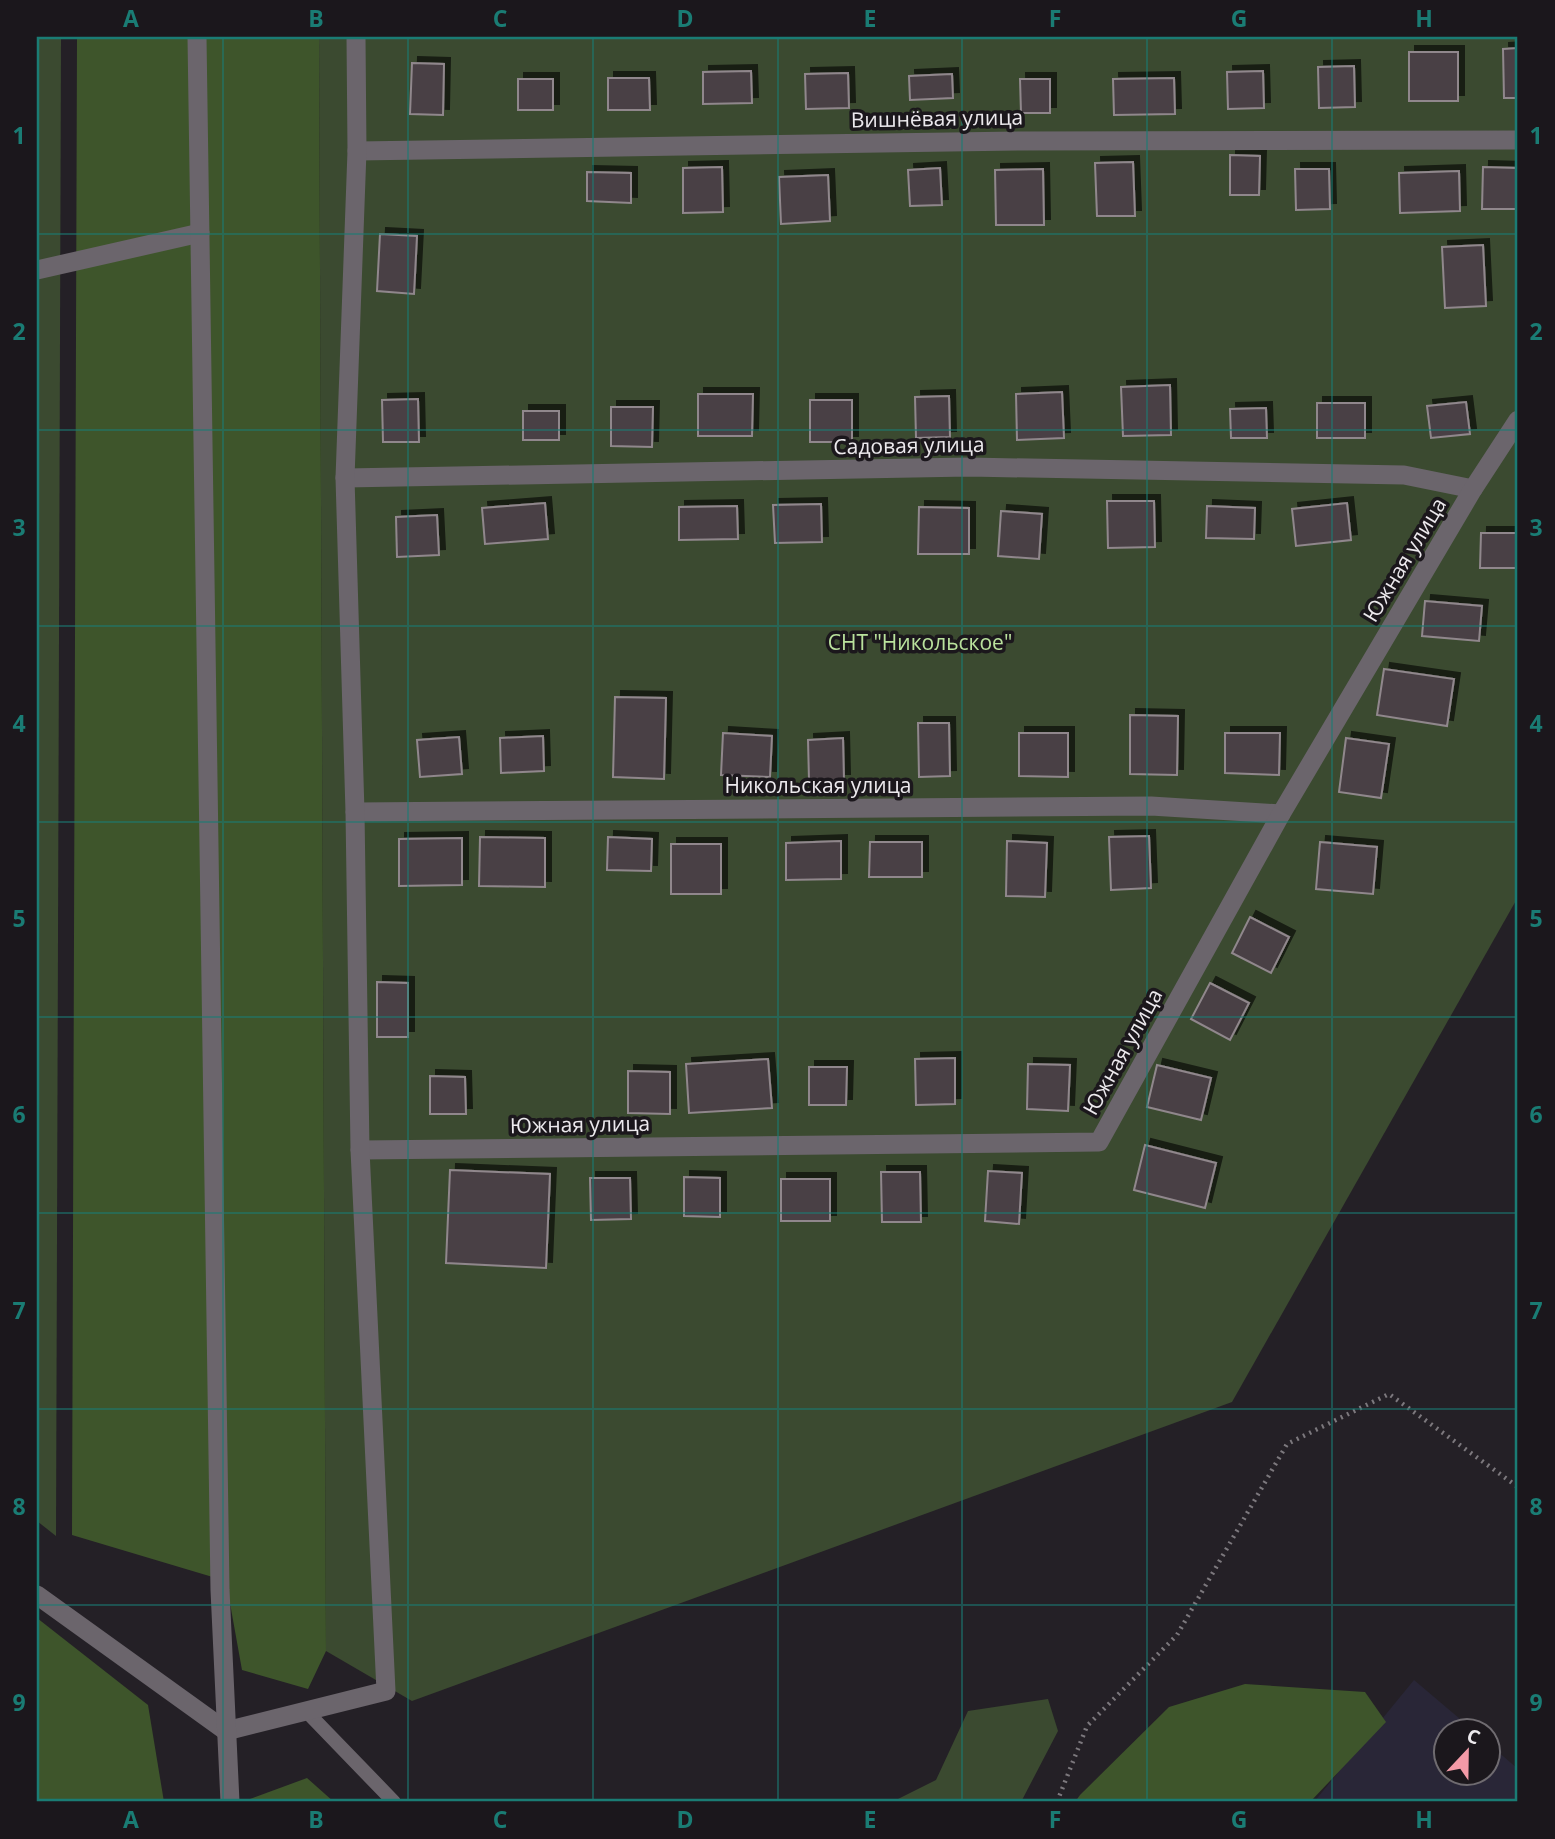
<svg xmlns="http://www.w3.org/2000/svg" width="1555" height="1839" viewBox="0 0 1555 1839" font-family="'Open Sans',sans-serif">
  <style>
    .industrial { fill: #292637 }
    .green { fill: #3b4a30 }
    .forest { fill: #3e552b }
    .building { fill: #494145; stroke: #90878c; stroke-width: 2; filter: url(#shadow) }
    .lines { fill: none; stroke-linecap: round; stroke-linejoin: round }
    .path { stroke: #7c787d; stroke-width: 4.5; stroke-dasharray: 2 5; stroke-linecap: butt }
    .service { stroke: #6b656c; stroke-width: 14 }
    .minor { stroke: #6b656c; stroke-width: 19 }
    .tertiary { stroke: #6b656c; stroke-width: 19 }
    .grid { fill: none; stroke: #1a7c74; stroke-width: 2; stroke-opacity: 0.55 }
    .labels { text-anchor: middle; stroke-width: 7; stroke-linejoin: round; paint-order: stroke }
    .street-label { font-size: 21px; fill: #ece9ed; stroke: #1b171c }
    .park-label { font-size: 21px; fill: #bae29d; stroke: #1b171c }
    .neatline { fill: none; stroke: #1a7c74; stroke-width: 2.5 }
    .grid-label { font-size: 23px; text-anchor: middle; font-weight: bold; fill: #1a7c74 }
  </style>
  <defs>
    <filter id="shadow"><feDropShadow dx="6" dy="-6" stdDeviation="0" flood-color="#0009"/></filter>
  </defs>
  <rect width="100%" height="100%" fill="#242026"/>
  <path class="industrial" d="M1414,1680L1473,1730H1446V1772H1488L1489,1744L1518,1769V1802H1314Z"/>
  <g class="green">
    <path d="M37,37H61L56,1536L37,1521Z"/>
    <path d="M319,37H1518V897L1232,1402L412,1701L326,1651Z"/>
    <path d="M1048,1699L1058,1731L1021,1802H892L936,1780L968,1711Z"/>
  </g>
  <g class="forest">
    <path d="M77,37H319L326,1651L308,1689L242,1670L226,1581L72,1535Z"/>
    <path d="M37,1618L148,1705L164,1802H37Z"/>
    <path d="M1245,1684L1365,1692L1386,1722L1310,1802H1075L1080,1795L1169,1707Z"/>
    <path d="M307,1778L334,1802H242Z"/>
  </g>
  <g class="building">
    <path d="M1518,48V98H1504L1503,49Z"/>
    <rect x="1409" y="52" width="49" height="49"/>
    <path d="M412,63L444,64L443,115L410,114Z"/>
    <path d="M1354,66L1355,107L1319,108L1318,67Z"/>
    <path d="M751,71L752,103L703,104V72Z"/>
    <path d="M1263,71L1264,108L1228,109L1227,72Z"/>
    <path d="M848,73L849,108L806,109L805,74Z"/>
    <path d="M952,74L953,98L910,100L909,76Z"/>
    <path d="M608,78H649L650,110H608Z"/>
    <path d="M1174,78L1175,114L1114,115L1113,79Z"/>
    <rect x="518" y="79" width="35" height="31"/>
    <path d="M1020,79H1050V113H1021Z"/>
    <path d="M1230,155L1260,156L1259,195H1230Z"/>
    <path d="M1133,162L1135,216H1097L1095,163Z"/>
    <path d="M722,167L723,212L683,213V168Z"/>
    <path d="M1483,167L1518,168V209H1482Z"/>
    <path d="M940,168L942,205L910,206L908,170Z"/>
    <path d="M1043,169L1044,225H996L995,170Z"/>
    <path d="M1295,169H1329L1330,209L1296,210Z"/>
    <path d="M1459,171L1460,211L1400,213L1399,173Z"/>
    <path d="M587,172L631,173V203L587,201Z"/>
    <path d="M828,175L830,221L781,224L779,177Z"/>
    <path d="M380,234L417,236L414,294L377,291Z"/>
    <path d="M1483,245L1486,306L1445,308L1442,247Z"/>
    <path d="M1170,385L1171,435L1123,436L1121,387Z"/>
    <path d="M1062,392L1064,438L1017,440L1016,394Z"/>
    <path d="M698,394H753L752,436H698Z"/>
    <path d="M949,396L950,437L916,438L915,397Z"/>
    <path d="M418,399L419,442H383L382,400Z"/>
    <rect x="810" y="400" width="42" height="42"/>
    <path d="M1466,402L1470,434L1431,438L1427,406Z"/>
    <rect x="1317" y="403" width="48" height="35"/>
    <path d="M611,407H653L652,447L611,446Z"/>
    <path d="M1266,408L1267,438H1231L1230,409Z"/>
    <rect x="523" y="411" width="36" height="29"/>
    <path d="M1107,501H1154L1155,547L1108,548Z"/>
    <path d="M545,503L548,539L485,544L482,508Z"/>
    <path d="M1347,503L1351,540L1296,546L1292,509Z"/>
    <path d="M821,504L822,542L775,543L773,505Z"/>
    <path d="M737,506L738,539L679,540V507Z"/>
    <path d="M1207,506L1255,508L1254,539L1206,538Z"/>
    <path d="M919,507L969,508V554H918Z"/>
    <path d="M1001,511L1042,514L1039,559L998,556Z"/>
    <path d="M437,515L439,555L397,557L396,517Z"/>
    <path d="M1481,533H1518V568H1480Z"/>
    <path d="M1425,601L1482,606L1479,641L1422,636Z"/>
    <path d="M1384,669L1454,679L1447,726L1377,715Z"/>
    <path d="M615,697L666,698L664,779L613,777Z"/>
    <path d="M1130,715L1178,716L1177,775L1130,774Z"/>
    <path d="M918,723H949L950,776L919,777Z"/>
    <path d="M723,733L772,736L770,777L721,775Z"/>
    <path d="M1019,733H1068V777L1019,776Z"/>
    <path d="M1225,733H1280L1279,775L1225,773Z"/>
    <path d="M543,736L544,771L501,773L500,738Z"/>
    <path d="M459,737L462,774L420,777L417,740Z"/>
    <path d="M843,738L844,780H809L808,740Z"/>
    <path d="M1346,738L1389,744L1381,798L1339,792Z"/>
    <path d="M1149,836L1151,888L1111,890L1109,837Z"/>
    <path d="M480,837L545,838V887L479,886Z"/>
    <path d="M608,837L652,839L651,871L607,870Z"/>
    <path d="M462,838V885L399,886V839Z"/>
    <path d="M841,841V879L786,880V843Z"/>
    <path d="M1007,841L1047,843L1045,897L1006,896Z"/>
    <path d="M870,842H922V877H869Z"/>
    <path d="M1320,842L1377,847L1373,894L1316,889Z"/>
    <rect x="671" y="844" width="50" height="50"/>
    <path d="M1250,917L1289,937L1271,973L1232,953Z"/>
    <path d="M377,982L408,983V1037H377Z"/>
    <path d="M1210,983L1249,1003L1230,1040L1191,1019Z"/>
    <path d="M955,1058V1104L916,1105L915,1059Z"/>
    <path d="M768,1059L772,1108L689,1113L686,1064Z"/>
    <path d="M1028,1064L1070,1065L1068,1111L1027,1109Z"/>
    <path d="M1157,1065L1211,1078L1201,1120L1147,1107Z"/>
    <path d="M809,1067H847L846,1105H809Z"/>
    <path d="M628,1071L670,1072V1114L628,1113Z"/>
    <path d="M430,1076L465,1077L466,1114H430Z"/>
    <path d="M1145,1145L1216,1163L1205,1208L1134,1190Z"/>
    <path d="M450,1170L550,1174L546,1268L446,1263Z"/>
    <path d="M988,1171L1022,1173L1019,1224L985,1221Z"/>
    <path d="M881,1172H920L921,1222H882Z"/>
    <path d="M684,1177L720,1178V1217L684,1216Z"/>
    <path d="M590,1178H630L631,1219L591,1220Z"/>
    <rect x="781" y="1179" width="49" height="42"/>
  </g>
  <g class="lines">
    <path class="path" d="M1057,1802L1087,1726L1177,1635L1287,1444L1389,1394L1518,1487"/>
    <path class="service" d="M307,1712L394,1802"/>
    <g class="minor">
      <path d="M357,151L1018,141L1518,140"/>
      <path d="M37,270L200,233"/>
      <path d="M345,478L969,467L1404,475L1473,489"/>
      <path d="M355,812L1151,806L1281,814"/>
      <path d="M360,1150L1099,1142L1281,814L1473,489L1518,420"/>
      <path d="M37,1595L226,1731L386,1691L360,1150L355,812L345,478L357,151L356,37"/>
    </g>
    <path class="tertiary" d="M197,37L220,1590L230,1802"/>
  </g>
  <path class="grid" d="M223,37V1802M408,37V1802M593,37V1802M778,37V1802M962,37V1802M1147,37V1802M1332,37V1802M37,234H1518M37,430H1518M37,626H1518M37,822H1518M37,1017H1518M37,1213H1518M37,1409H1518M37,1605H1518"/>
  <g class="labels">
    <g class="street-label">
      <text transform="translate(937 119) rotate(-1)" y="7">Вишнёвая улица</text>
      <text transform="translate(909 446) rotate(-1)" y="7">Садовая улица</text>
      <text transform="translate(1405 560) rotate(-59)" y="7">Южная улица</text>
      <text x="818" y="793">Никольская улица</text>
      <text transform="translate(1123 1052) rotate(-61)" y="7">Южная улица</text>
      <text transform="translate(580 1125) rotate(-1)" y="7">Южная улица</text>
    </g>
    <g class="park-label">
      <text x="920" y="650">СНТ "Никольское"</text>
    </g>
  </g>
  <rect width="1555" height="1839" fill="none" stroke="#1b171c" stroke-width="77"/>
  <g transform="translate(1467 1752) rotate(22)"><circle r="33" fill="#1b171c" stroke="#6f6b70" stroke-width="2"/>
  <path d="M0-5L12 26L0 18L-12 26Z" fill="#f49aa7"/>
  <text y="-10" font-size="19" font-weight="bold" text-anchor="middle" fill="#ece9ed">С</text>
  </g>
  <rect x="38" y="38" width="1478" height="1762" class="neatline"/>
  <g class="grid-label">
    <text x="131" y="27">A</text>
    <text x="316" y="27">B</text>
    <text x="500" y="27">C</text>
    <text x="685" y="27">D</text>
    <text x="870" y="27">E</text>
    <text x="1055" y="27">F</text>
    <text x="1239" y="27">G</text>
    <text x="1424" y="27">H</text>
    <text x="19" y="144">1</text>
    <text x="1536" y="144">1</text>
    <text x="19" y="340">2</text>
    <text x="1536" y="340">2</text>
    <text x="19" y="536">3</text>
    <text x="1536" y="536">3</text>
    <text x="19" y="732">4</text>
    <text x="1536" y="732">4</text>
    <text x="19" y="927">5</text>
    <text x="1536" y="927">5</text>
    <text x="19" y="1123">6</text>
    <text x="1536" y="1123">6</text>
    <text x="19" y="1319">7</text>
    <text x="1536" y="1319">7</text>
    <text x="19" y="1515">8</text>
    <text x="1536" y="1515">8</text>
    <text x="19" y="1711">9</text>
    <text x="1536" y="1711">9</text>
    <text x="131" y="1828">A</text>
    <text x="316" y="1828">B</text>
    <text x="500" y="1828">C</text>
    <text x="685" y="1828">D</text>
    <text x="870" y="1828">E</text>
    <text x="1055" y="1828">F</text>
    <text x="1239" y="1828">G</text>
    <text x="1424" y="1828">H</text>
  </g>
</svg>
